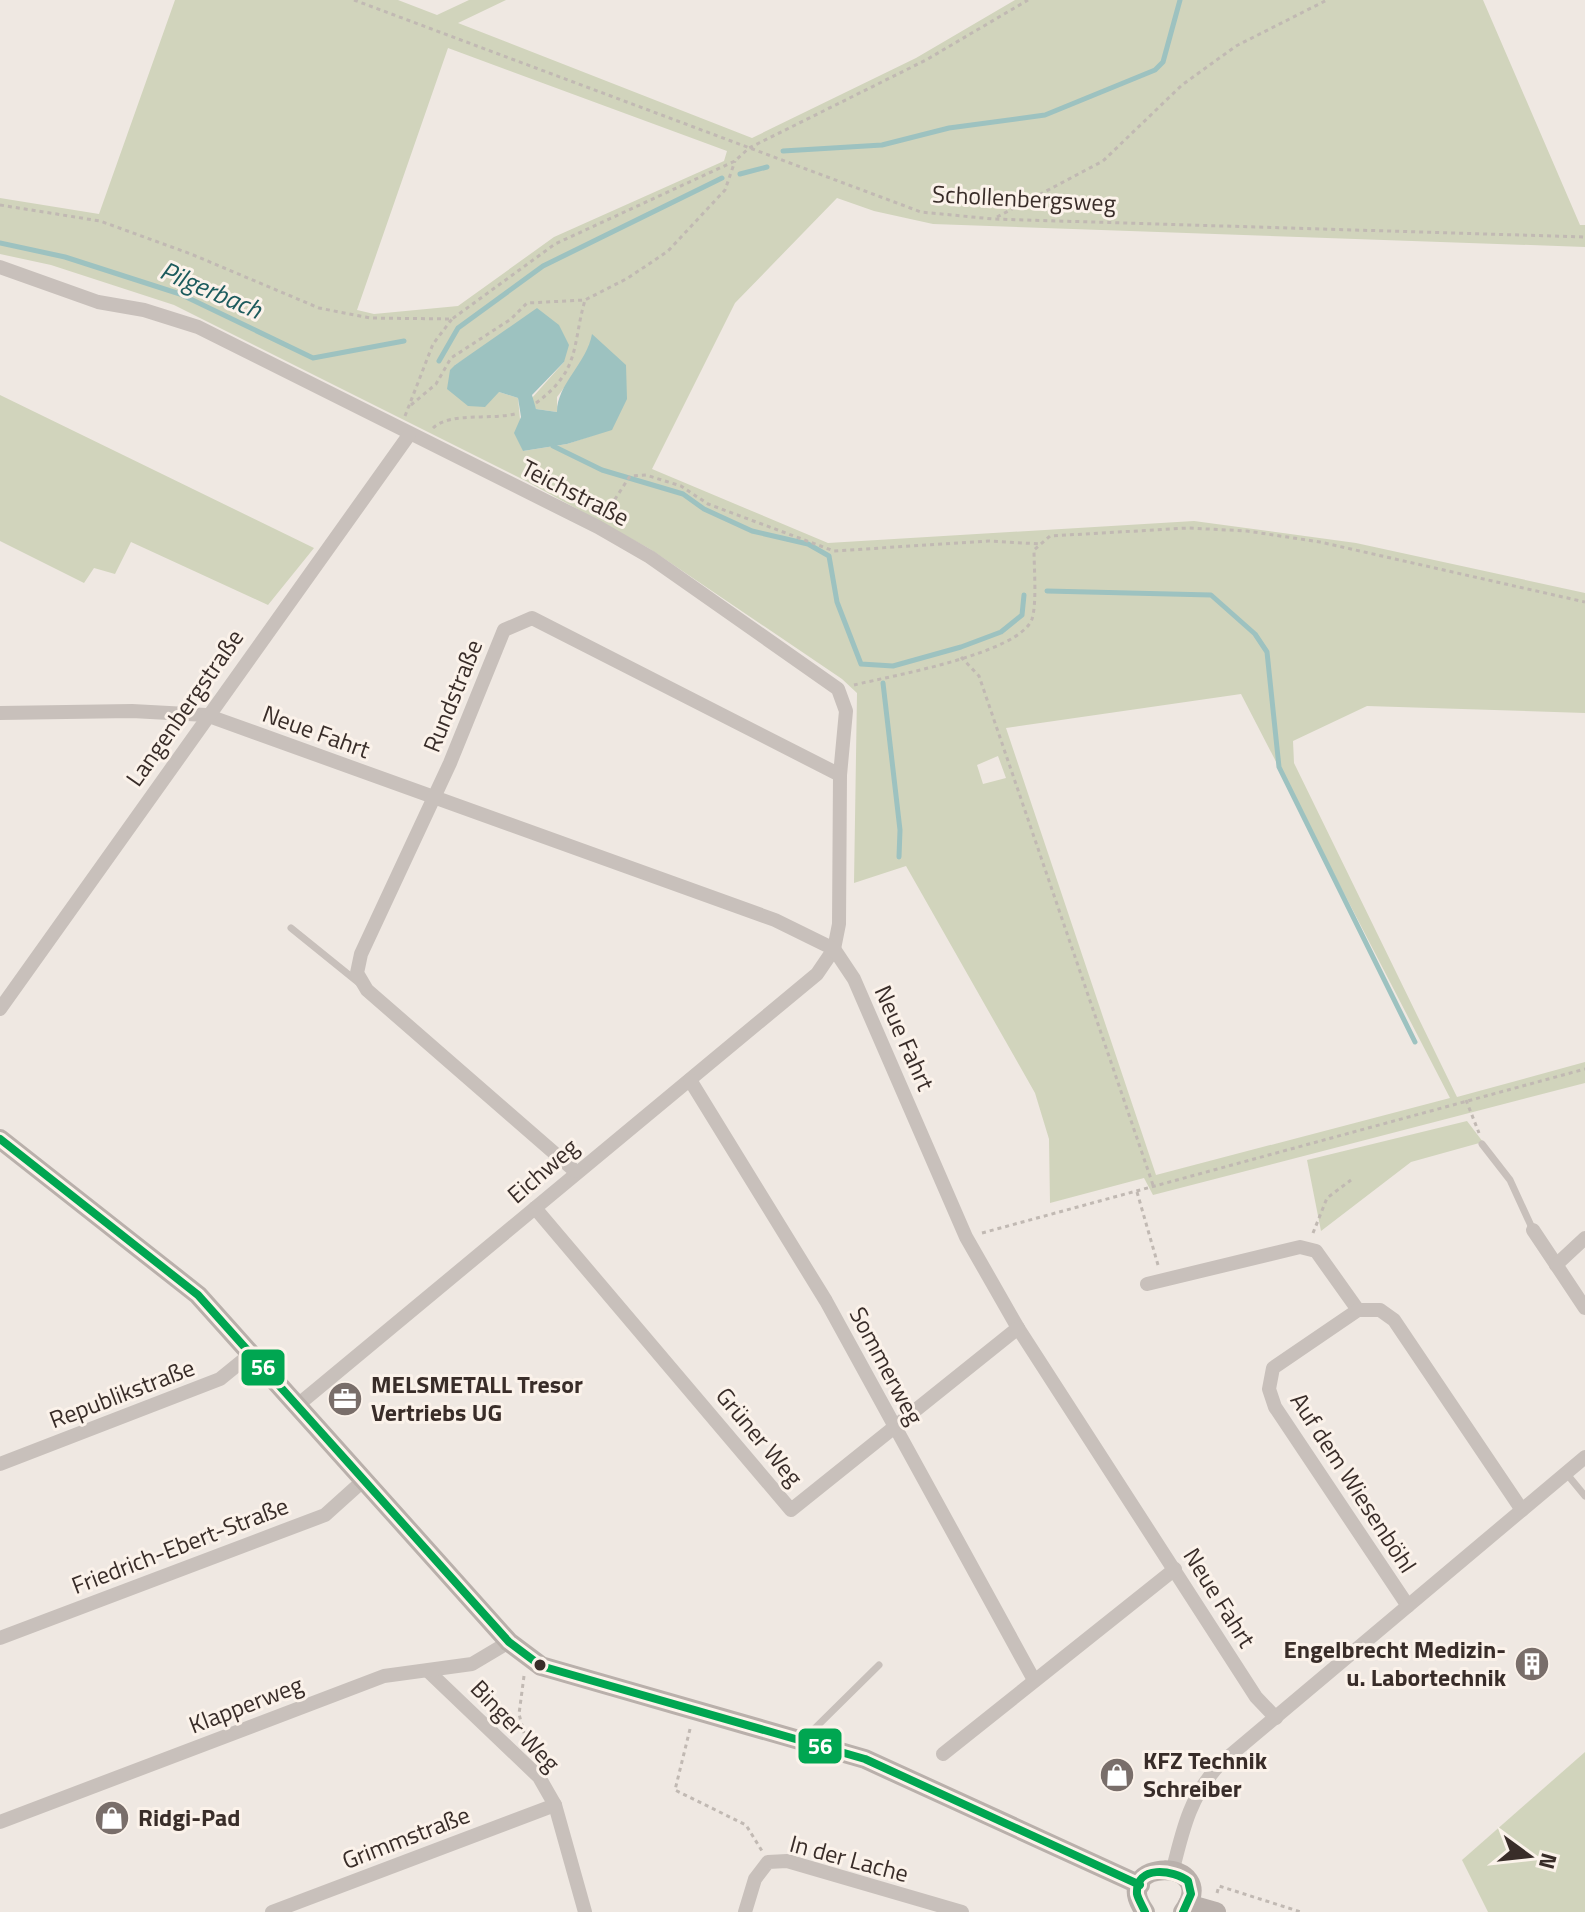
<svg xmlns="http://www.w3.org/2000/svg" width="1585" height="1912" viewBox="0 0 1585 1912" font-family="'Titillium Web',sans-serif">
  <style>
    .green { fill: #d1d4bc; fill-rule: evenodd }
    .water { fill: #9dc2c0 }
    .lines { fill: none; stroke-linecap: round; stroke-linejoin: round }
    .stream { stroke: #9dc2c0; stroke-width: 5 }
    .path { stroke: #c1b9b3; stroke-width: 3; stroke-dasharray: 4 4; stroke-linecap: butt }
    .service { stroke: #c8c0bb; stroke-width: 7 }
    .minor { stroke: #c8c0bb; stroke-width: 14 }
    .secondary { stroke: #b9b0ab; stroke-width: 20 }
    .bus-1-casing { stroke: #fbf2ea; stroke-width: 14 }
    .bus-1 { stroke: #00a651; stroke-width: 8 }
    .bus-dot { fill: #392d29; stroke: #fbf2ea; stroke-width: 3 }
    .labels { text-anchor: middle; stroke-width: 6; stroke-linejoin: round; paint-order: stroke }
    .street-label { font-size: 24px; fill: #392d29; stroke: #fbf2ea }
    .poi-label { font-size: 24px; font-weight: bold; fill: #392d29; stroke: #fbf2ea; text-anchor: start }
    .water-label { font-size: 26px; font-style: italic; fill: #1c5b5d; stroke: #fbf2ea }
    .line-badge { stroke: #fbf2ea; stroke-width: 3 }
    .badge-label { font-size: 22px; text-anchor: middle; font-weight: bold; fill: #fff }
  </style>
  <rect width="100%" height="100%" fill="#efe8e2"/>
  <g class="green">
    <path d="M175,0H398L437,15L469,0H506L458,23L752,138L916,58L1015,0H1483L1580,225H1585V247L933,224L874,211L837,198L735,303L652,469L828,543L1194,521L1356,543L1585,593V713L1367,706L1293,741L1294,763L1457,1097L1585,1062V1083L1153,1195L1144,1178L1050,1203L1049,1139L1035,1093L906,866L854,883L857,693L842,679L650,549L526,481L174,305L51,265L0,254V198L99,214ZM448,48L727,151L724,161L554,237L458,306L374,314L357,310ZM592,340L612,429L567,444L523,451L518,398L499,392L455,365L487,345L564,362L531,399L536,409L557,412V397L579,368ZM1241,694L1450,1098L1156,1175L1006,728ZM998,756L1006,778L983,784L977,765Z"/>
    <path d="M0,395L314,548L268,605L131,542L115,574L94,568L84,583L0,541Z"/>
    <path d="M1467,1121L1483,1142L1411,1162L1321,1231L1307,1160Z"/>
    <path d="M1585,1752V1912H1488L1462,1860Z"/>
  </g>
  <path class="water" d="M537,308L559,325L569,345L564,362L532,395L536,409L557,412C557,384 587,363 592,334L626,365L627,399L612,430L567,444L523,451L514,433L521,417L518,398L499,392L485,407L468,406L447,389L450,370L455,365Z"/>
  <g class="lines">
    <g class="stream">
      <path d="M783,151L882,145L949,128L1045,115L1155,70L1163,62L1180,0"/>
      <path d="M740,174L767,167"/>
      <path d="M0,243L65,257L180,294L313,358L404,341"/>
      <path d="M439,361L458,328L543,266L722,178"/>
      <path d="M553,446L602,470L683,494L704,509L752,531L808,544L829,556L837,602L861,664L893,666L961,647L1001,632L1022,615L1024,595"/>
      <path d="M1047,591L1211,595L1255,634L1267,652L1279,767L1415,1042"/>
      <path d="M883,683L900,830L899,857"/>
    </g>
    <g class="path">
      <path d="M354,0L921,212L993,219L1585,237"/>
      <path d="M0,205L100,221L191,254L319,308L370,318L452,319L555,244L735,161L749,148L926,60L1028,0"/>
      <path d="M997,217L1103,161L1182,85L1236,46L1327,0"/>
      <path d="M536,403C581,370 572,345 585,300"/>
      <path d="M411,405L436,384L451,358L511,319L527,303L585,300L628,278L668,251L725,190L735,161"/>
      <path d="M405,416L433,344L452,319"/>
      <path d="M433,428C451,411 493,421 518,413"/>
      <path d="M606,513L630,476L646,475L681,486L708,504L834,551L988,541L1041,544"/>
      <path d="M961,657L979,676L1153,1185"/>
      <path d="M854,685C890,676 1019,654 1032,619C1037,603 1034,567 1034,550L1050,536L1188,528L1247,531L1320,542L1585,602"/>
      <path d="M1466,1100L1479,1133"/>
      <path d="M1137,1192L1158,1265"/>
      <path d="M982,1233L1585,1069"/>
      <path d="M1313,1233L1327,1198L1351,1180"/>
      <path d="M524,1676L519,1714L524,1733"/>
      <path d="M690,1729L675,1790L746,1825L762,1851"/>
      <path d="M1217,1893L1219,1886L1301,1912"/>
    </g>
    <g class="service">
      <path d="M291,928L359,983"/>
      <path d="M1482,1144L1510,1180L1533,1230"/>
      <path d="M1566,1473L1585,1496"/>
      <path d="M805,1738L879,1665"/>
    </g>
    <g class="minor">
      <path d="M0,267L98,302L144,310L198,327L598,527L650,557L838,689L846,711L840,775L839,924L834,949L817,974L299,1404"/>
      <path d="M0,713L132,711L206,715L775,920L834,949L854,979L966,1237L1018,1328L1256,1697L1276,1718"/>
      <path d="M0,1009L409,435"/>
      <path d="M690,1080L826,1301L1034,1680"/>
      <path d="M575,1171L367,990L357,973L361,954L450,763L504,630L532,618L840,775"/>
      <path d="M535,1208L791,1510L1018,1328"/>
      <path d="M1533,1230L1585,1308"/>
      <path d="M1556,1265L1585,1238"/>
      <path d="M1147,1284L1300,1247L1316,1251L1358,1310"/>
      <path d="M0,1464L220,1379L252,1353"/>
      <path d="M1408,1606L1275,1407L1269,1389L1273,1368L1358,1310H1380L1394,1320L1522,1510"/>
      <path d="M0,1638L325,1515L365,1479"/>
      <path d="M428,1671L539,1777L555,1805L585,1912"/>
      <path d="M943,1754L1175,1569"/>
      <path d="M0,1822L384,1676L472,1664L509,1642"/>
      <path d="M1173,1869C1183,1828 1191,1794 1221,1763L1585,1457"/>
      <path d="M272,1912L555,1805"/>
      <path d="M745,1912L755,1879L768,1862L787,1861L962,1912"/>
    </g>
    <g class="secondary">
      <path d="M0,1139L198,1295L509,1642L541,1666L865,1759L1140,1885"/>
      <path d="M1188,1904L1216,1912"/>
      <path d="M1145,1912C1106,1857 1223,1856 1183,1912"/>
    </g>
    <g class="bus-1-casing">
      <g id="bus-1">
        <path d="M0,1139L198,1295L509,1642L541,1666L865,1759L1140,1885"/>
        <path d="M1145,1912C1143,1907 1138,1899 1137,1894C1135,1864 1174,1870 1188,1881L1191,1894L1183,1912"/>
      </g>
    </g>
    <use href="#bus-1" class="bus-1"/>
  </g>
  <defs>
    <g id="office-disc" transform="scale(1.8)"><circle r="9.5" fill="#796e6a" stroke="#fbf2ea"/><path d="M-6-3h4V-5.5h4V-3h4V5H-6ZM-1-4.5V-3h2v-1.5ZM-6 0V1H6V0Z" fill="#fff"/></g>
    <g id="building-disc" transform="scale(1.8)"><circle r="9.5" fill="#796e6a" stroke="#fbf2ea"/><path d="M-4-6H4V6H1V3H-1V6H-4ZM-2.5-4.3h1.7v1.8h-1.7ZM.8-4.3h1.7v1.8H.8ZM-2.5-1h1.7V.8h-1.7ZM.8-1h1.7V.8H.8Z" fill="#fff"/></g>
    <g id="shop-disc" transform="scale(1.8)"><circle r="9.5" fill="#796e6a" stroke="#fbf2ea"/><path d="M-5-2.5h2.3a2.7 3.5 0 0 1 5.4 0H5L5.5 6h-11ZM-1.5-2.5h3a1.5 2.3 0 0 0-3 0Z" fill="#fff"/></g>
  </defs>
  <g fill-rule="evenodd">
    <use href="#office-disc" x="345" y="1399"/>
    <use href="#building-disc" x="1532" y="1664"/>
    <use href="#shop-disc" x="1117" y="1775"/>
    <use href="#shop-disc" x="112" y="1818"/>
  </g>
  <circle class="bus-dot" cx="540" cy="1665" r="7"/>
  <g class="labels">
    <g class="street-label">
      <text transform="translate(1024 199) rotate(3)" y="8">Schollenbergsweg</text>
      <text transform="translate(575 493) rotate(27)" y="8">Teichstraße</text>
      <text transform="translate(453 696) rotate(-68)" y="8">Rundstraße</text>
      <text transform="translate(185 708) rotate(-55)" y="8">Langenbergstraße</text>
      <text transform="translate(316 732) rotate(20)" y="8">Neue Fahrt</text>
      <text transform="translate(904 1038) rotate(66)" y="8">Neue Fahrt</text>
      <text transform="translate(543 1171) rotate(-41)" y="8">Eichweg</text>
      <text transform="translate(886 1366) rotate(62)" y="8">Sommerweg</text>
      <text transform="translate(122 1394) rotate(-21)" y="8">Republikstraße</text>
      <text transform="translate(759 1437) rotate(50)" y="8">Grüner Weg</text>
      <text transform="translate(1353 1483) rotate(57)" y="8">Auf dem Wiesenböhl</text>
      <text transform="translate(180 1546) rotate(-21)" y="8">Friedrich-Ebert-Straße</text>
      <text transform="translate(1219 1598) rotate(58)" y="8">Neue Fahrt</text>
      <text transform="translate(246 1705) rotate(-21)" y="8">Klapperweg</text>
      <text transform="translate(515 1726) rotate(46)" y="8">Binger Weg</text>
      <text transform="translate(406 1838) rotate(-21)" y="8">Grimmstraße</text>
      <text transform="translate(849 1859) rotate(15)" y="8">In der Lache</text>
    </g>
    <g class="poi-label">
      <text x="371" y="1393">MELSMETALL Tresor<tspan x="371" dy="28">Vertriebs UG</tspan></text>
      <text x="1506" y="1658" text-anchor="end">Engelbrecht Medizin-<tspan x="1506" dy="28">u. Labortechnik</tspan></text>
      <text x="1143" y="1769">KFZ Technik<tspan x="1143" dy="28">Schreiber</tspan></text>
      <text x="138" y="1826">Ridgi-Pad</text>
    </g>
    <g class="water-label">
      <text transform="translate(211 290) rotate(23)" y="9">Pilgerbach</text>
    </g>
  </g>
  <g class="line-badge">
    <rect x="240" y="1348" width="46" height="39" rx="8" fill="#00a651"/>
    <rect x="797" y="1727" width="46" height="38" rx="8" fill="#00a651"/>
  </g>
  <g class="badge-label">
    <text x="263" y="1375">56</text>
    <text x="820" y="1754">56</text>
  </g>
  <g transform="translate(1529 1856) rotate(105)" stroke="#fbf2ea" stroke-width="6" paint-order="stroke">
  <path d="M0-6L14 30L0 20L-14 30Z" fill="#392d29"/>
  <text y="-12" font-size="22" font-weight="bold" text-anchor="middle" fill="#392d29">N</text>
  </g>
</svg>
